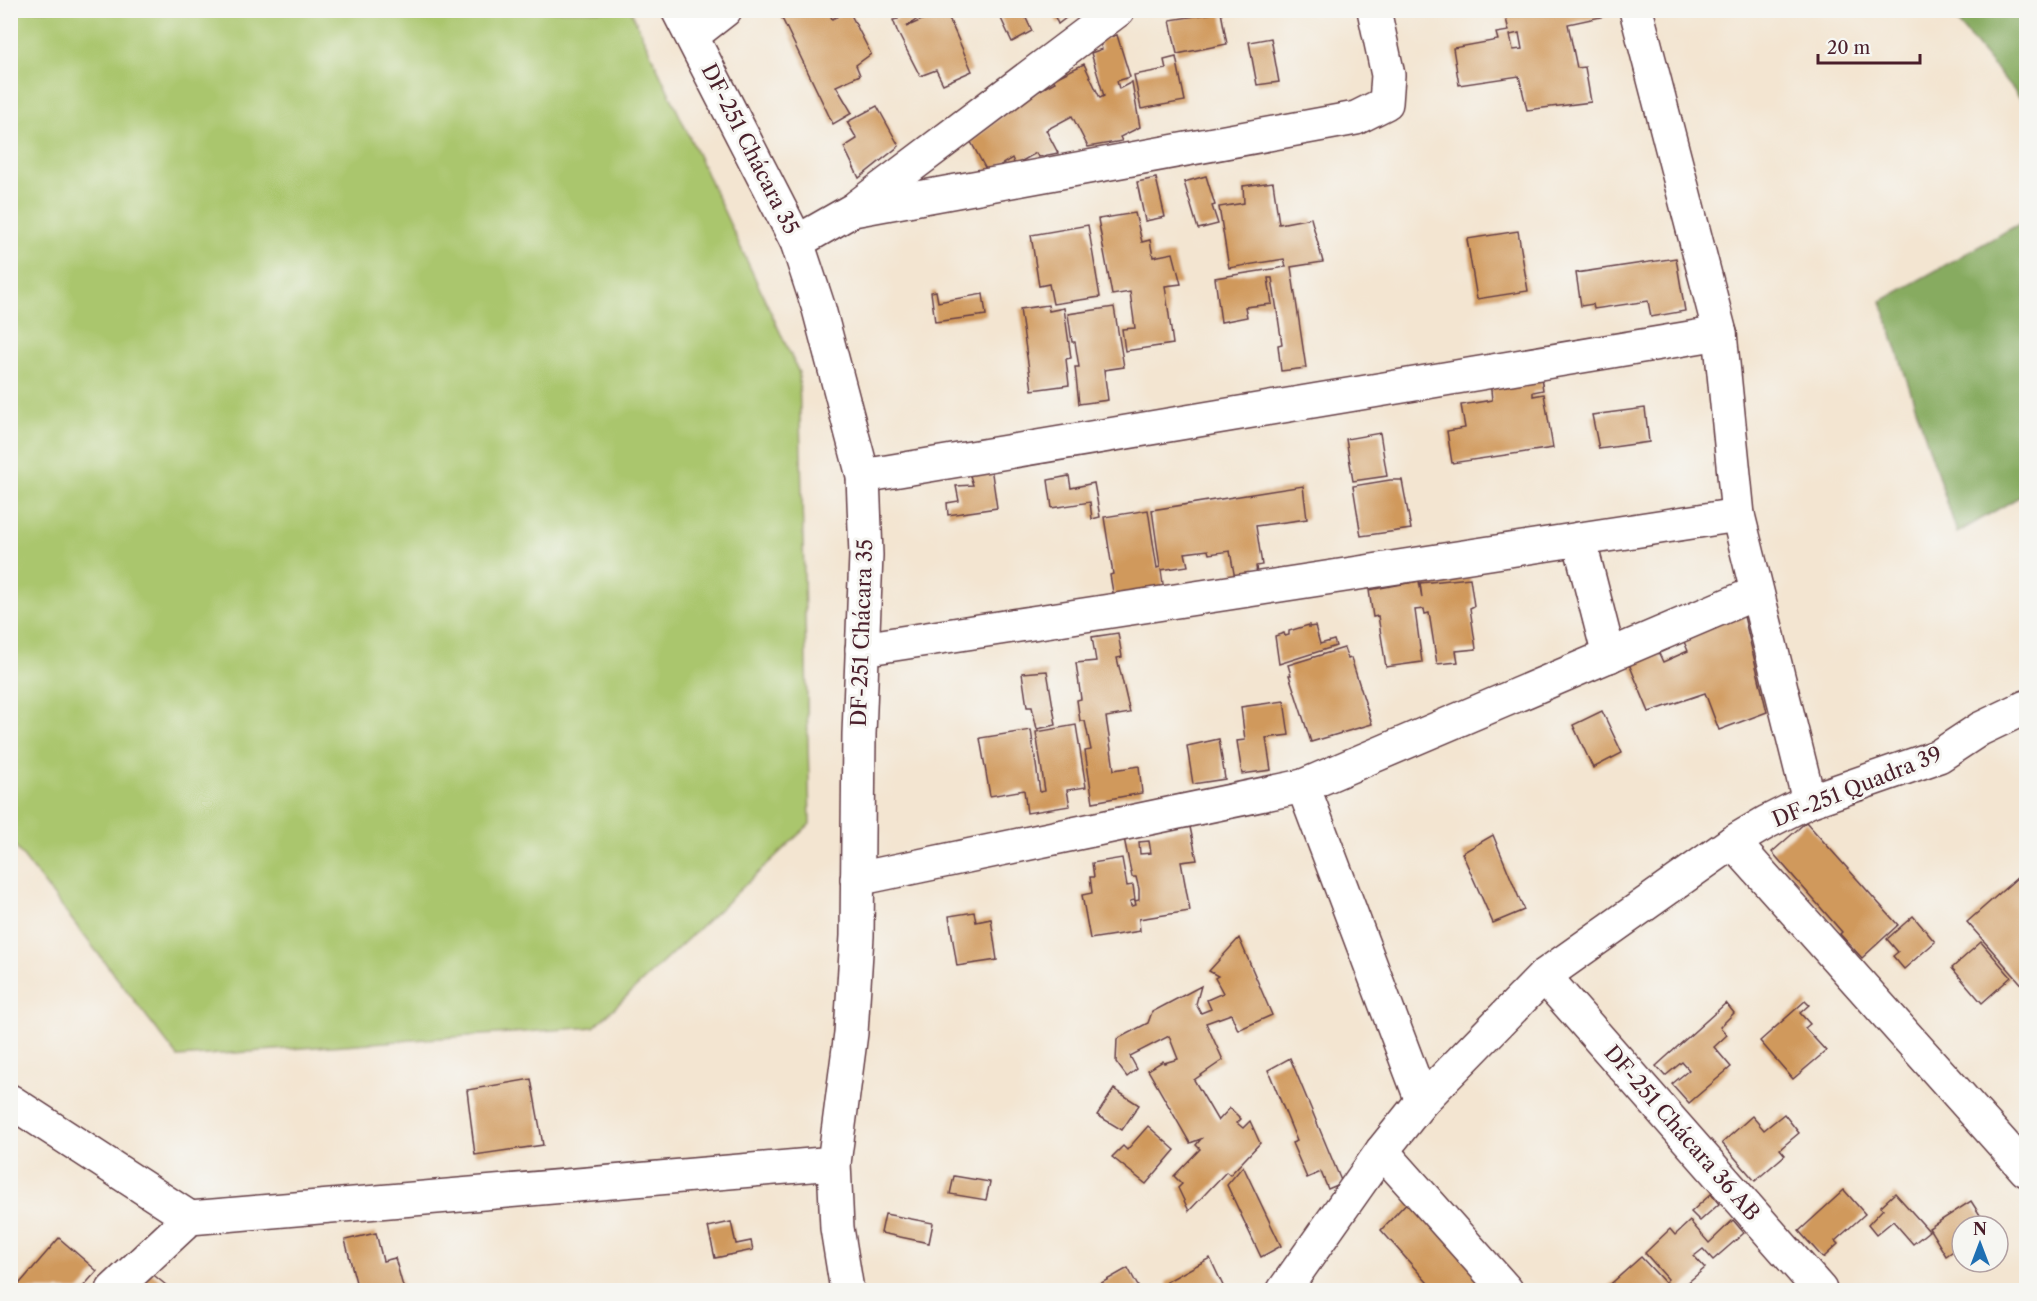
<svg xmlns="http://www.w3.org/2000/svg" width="2037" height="1301" viewBox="0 0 2037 1301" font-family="'Libre Caslon Text',serif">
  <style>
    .green { fill: #aac66d; stroke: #7a724c; stroke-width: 1.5 }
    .forest { fill: #87ab60; stroke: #686546; stroke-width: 1.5 }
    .building { fill: #d0995b; fill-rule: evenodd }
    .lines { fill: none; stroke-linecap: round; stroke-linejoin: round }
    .minor-casing { stroke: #633d44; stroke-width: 36 }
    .minor { stroke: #fff; stroke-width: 33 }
    .labels { text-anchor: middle; stroke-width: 6; stroke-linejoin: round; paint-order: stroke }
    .street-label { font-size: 21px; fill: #4a1f2b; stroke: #f6f6f2 }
  </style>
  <rect width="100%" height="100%" fill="#f6f6f2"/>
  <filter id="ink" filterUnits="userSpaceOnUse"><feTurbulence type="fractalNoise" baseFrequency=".0167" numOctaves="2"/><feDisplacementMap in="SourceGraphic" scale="12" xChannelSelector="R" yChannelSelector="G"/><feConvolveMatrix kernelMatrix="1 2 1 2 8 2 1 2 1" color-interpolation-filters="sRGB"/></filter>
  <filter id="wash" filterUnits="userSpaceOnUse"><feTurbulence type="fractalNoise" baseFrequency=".008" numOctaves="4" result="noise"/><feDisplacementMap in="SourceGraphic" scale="24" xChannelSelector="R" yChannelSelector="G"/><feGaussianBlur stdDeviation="1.35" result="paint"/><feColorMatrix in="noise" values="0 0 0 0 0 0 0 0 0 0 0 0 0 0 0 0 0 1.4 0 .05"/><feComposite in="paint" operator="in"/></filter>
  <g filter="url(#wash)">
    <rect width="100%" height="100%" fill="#f3e5d1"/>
    <path class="green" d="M11,10L631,11L799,373L810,824L594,1027L178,1057L11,841Z"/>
    <g class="forest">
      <path d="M1948,11H2026V105Z"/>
      <path d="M2026,220V493L1957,533L1881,301Z"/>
    </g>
    <g id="blocks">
      <g class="building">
        <path d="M778,10H802L804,13L828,10L832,19L849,11L871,54L856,65L860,75L836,86L852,113L833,124Z"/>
        <path d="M894,10H917L920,17L906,27L922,20L920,17L929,10H966L949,18L972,71L943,84L936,70L920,76L898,33L893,20L898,19Z"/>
        <path d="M997,10H1022L1032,31L1012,42Z"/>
        <path d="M1052,10H1076L1058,24Z"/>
        <path d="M1504,10H1609L1610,15L1568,24L1577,68L1585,67L1591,102L1527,110L1519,76L1459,85L1453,48L1498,40L1496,33L1509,31ZM1519,33L1522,49L1513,50L1510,35Z"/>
        <path d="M1221,12L1227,44L1177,54L1170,20Z"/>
        <path d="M1117,35L1130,77L1117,81L1119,89L1132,82L1140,127L1120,137L1122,141L1088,147L1072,116L1046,130L1058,153L1038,157L1036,153L1015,165L1012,158L988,173L971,142L1020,101L1055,82L1053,79L1084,64L1100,98L1104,96L1091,53L1102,49L1099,40Z"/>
        <path d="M1271,38L1279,82L1257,85L1249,42Z"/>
        <path d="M1176,57L1185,101L1141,109L1134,75L1166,69L1164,60Z"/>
        <path d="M877,106L899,146L859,178L844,147L857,139L847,122Z"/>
        <path d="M1206,176L1215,205L1212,206L1218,224L1198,229L1184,182Z"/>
        <path d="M1156,178L1165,217L1145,221L1137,182Z"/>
        <path d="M1273,182L1279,224L1311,218L1323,262L1291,267L1306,368L1281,371L1278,345L1282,344L1272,278H1268L1272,304L1245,307L1247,317L1221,322L1215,278L1286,267L1284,259L1229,268L1219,207L1244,203L1243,186Z"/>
        <path d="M1135,213L1142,242L1150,240L1153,257L1173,253L1181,284L1165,286L1173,344L1125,351L1122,329L1135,328L1130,292L1112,295L1098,219Z"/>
        <path d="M1088,225L1100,297L1053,304L1049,284L1039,286L1031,235Z"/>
        <path d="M1518,231L1528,291L1477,299L1467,239Z"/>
        <path d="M1676,258L1685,311L1651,317L1648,301L1594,309L1593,304L1581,306L1576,273Z"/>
        <path d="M936,291L938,302L983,294L986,315L935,322L931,292Z"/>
        <path d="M1048,305L1049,311L1064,308L1071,358L1066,359L1069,385L1032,390L1020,309Z"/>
        <path d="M1114,307L1124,367L1104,370L1108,400L1079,404L1075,367H1079L1075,342H1072L1068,314Z"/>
        <path d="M1540,371L1543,390L1533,392V396L1544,394L1553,448L1452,463L1447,431L1465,428L1461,405L1492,400L1490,380Z"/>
        <path d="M1645,408L1649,442L1599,449L1592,415Z"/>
        <path d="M1380,433L1387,476L1353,481L1346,439Z"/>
        <path d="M990,460L997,508L948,515L947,503L959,501L956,486L973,485L966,463Z"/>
        <path d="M1069,476L1071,488L1094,483L1100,517L1092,519L1090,502L1052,508L1048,480Z"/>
        <path d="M1390,480H1402L1411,529L1361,536L1353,486Z"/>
        <path d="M1303,486L1307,519L1256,526L1262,565L1256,566L1257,576L1235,579L1230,551L1209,554L1208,550L1185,553L1188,566L1161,570L1164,591L1114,598L1110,575L1113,574L1104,517L1148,510L1157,568L1160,567L1152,510Z"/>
        <path d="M1470,578L1474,606L1470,608L1476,649L1456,651L1458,662L1437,664L1429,613L1425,614L1424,609L1415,610L1422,662L1386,667L1378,616L1373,617L1369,590L1419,581L1422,598L1420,583Z"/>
        <path d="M1741,604L1767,712L1719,730L1705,693L1649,712L1627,659L1655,645L1663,662L1688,651L1680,632Z"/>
        <path d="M1309,625V627L1315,626L1320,644L1334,640L1336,646L1279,664L1275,636L1284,633L1285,636L1289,635V631Z"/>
        <path d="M1118,633L1122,657L1117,658L1130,713L1106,717L1112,756L1114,770L1139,766L1142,793L1093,802L1085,751L1091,750L1085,721H1080L1077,700L1081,699L1076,663L1096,661L1092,637Z"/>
        <path d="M1344,648L1348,659L1351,658L1372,724L1311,742L1289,675H1291L1288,665Z"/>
        <path d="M1047,671L1056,725L1037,729L1032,707H1027L1022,673Z"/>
        <path d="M1284,701L1289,735L1266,738L1271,770L1242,774L1237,741L1245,740L1241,707Z"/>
        <path d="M1602,711L1622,753L1593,768L1573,725Z"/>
        <path d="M1076,725L1086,787L1067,790L1070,806L1027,813L1024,790L990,796L980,738L1031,730L1040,792L1045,791L1036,732Z"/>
        <path d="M1219,739L1225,779L1193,784L1187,746Z"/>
        <path d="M1806,822L1898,925L1862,958L1840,934L1842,932L1772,852Z"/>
        <path d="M1190,827L1197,860L1181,862L1190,911L1139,919L1140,931L1090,939L1082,895L1092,893L1090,877H1094L1092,863L1122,858L1127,886L1133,885L1135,900L1130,901L1131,906L1136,905L1135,901L1139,900V889L1136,877H1132L1124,838ZM1149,841L1151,853L1140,854L1139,842Z"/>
        <path d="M1493,835L1524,910L1493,923L1462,853Z"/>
        <path d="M2026,870V989L1967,922Z"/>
        <path d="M974,912L976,922L991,919L997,960L957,966L949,916Z"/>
        <path d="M1913,916L1935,942L1904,969L1893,956L1898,952L1887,939Z"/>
        <path d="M1239,938L1272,1015L1238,1030L1231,1014L1206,1023L1223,1060L1194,1080L1218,1121L1230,1108L1241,1119L1237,1123L1243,1128L1250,1121L1260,1143L1230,1175L1226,1172L1189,1211L1178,1188L1182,1184L1174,1176L1200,1149L1196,1145L1201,1139L1190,1143L1148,1070L1163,1061L1164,1063L1178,1059L1169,1036L1130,1056L1137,1069L1127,1077L1116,1062L1117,1039L1148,1023L1152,1012L1201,986L1196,1004L1201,1013L1211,1009L1207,1000L1223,993L1215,978L1218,976L1209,971Z"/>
        <path d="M1981,942L2011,977L1982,1003L1952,968Z"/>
        <path d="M1805,1001L1809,1005L1800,1013L1810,1024L1805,1028L1826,1051L1793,1079L1760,1041Z"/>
        <path d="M1726,1003L1734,1013L1720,1027L1727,1035L1714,1047L1731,1067L1689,1103L1672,1084L1689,1070L1682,1062L1665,1076L1656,1066Z"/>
        <path d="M1290,1058L1342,1183L1328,1189L1321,1172L1307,1178L1292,1143L1297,1141L1268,1070Z"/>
        <path d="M531,1079L543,1145L475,1155L467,1090Z"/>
        <path d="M1114,1089L1139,1105L1122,1130L1097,1115Z"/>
        <path d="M1784,1114L1799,1133L1780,1149L1785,1155L1755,1181L1722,1143L1752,1116L1764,1130Z"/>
        <path d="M1148,1126L1175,1150L1146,1184L1112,1157L1123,1146L1127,1150Z"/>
        <path d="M1243,1166L1281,1246L1261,1257L1227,1185Z"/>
        <path d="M954,1176L990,1182L986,1200L950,1194Z"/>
        <path d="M1844,1190L1865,1214L1835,1241L1838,1244L1823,1258L1799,1231Z"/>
        <path d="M1895,1193L1929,1231L1913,1244L1893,1221L1876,1235L1868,1225L1883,1209L1880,1207Z"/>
        <path d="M1711,1194L1719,1204L1700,1221L1691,1212Z"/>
        <path d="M1414,1195L1482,1280L1469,1290H1434L1381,1230Z"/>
        <path d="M1971,1201L1987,1226H1962V1245L1946,1256L1929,1228Z"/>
        <path d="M885,1214L933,1223L929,1243L881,1233Z"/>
        <path d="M1733,1220L1744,1233L1713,1260L1703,1249L1694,1256L1705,1268L1679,1290L1671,1288L1666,1281L1668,1279L1645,1253L1670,1229L1675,1235L1690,1221L1709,1243Z"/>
        <path d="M731,1222L736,1244L751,1241L753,1250L715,1258L708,1227Z"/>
        <path d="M376,1233L383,1261L395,1258L404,1290H358L345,1240Z"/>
        <path d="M59,1238L97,1271L80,1290H14Z"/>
        <path d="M1641,1257L1669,1287L1665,1290H1604Z"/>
        <path d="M1210,1258L1225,1290H1170L1166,1282Z"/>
        <path d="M1128,1268L1140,1290H1098L1096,1286Z"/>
        <path d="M150,1272L166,1285L162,1290H144L139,1286Z"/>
      </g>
    </g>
  </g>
  <g filter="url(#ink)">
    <use href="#blocks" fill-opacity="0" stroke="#633d44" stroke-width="1.5"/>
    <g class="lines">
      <g class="minor-casing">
        <g id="minor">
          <path d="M678,10L797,242L819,309L863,476L866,555L859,734L857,936L851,1033L834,1163L837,1228L847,1290"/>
          <path d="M1636,10L1720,333L1738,515L1809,801"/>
          <path d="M693,35L725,10"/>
          <path d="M858,206L1118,10"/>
          <path d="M797,242L853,210L1356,118L1386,103L1388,75L1374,10"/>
          <path d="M863,476L1720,333"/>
          <path d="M1579,539L1609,656"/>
          <path d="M862,649L1738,515"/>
          <path d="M1303,786L1422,1101"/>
          <path d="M1733,842L2026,1170"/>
          <path d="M857,879L1303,786L1756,593"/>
          <path d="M1544,976L1820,1290"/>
          <path d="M10,1101L190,1218"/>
          <path d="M1382,1151L1506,1290"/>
          <path d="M113,1290L190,1218L834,1163"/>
          <path d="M1284,1290L1382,1151L1422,1101L1544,976L1733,842L1767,822L1809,801L1939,756L1980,729L2026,707"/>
        </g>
      </g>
      <use href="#minor" class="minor"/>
    </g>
  </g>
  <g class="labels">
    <g class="street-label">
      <text transform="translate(750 149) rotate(63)" y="7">DF-251 Chácara 35</text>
      <text transform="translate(862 633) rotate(-88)" y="7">DF-251 Chácara 35</text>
      <text transform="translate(1857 787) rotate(-22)" y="7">DF-251 Quadra 39</text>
      <text transform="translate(1682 1133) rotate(49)" y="7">DF-251 Chácara 36 AB</text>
    </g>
  </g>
  <rect width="2037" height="1301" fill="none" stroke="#f6f6f2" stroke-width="36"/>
  <g transform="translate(1980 1244)"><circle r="28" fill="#f6f6f2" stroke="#b1a0a2" stroke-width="1.5"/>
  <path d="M0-4.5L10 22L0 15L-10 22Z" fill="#1f6fb2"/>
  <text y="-9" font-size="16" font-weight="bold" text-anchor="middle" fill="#4a1f2b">N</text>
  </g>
  <path d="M1818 54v9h102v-9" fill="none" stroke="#4a1f2b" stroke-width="3"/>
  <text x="1827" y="54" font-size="18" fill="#4a1f2b" stroke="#f6f6f2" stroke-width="4.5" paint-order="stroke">20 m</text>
</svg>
